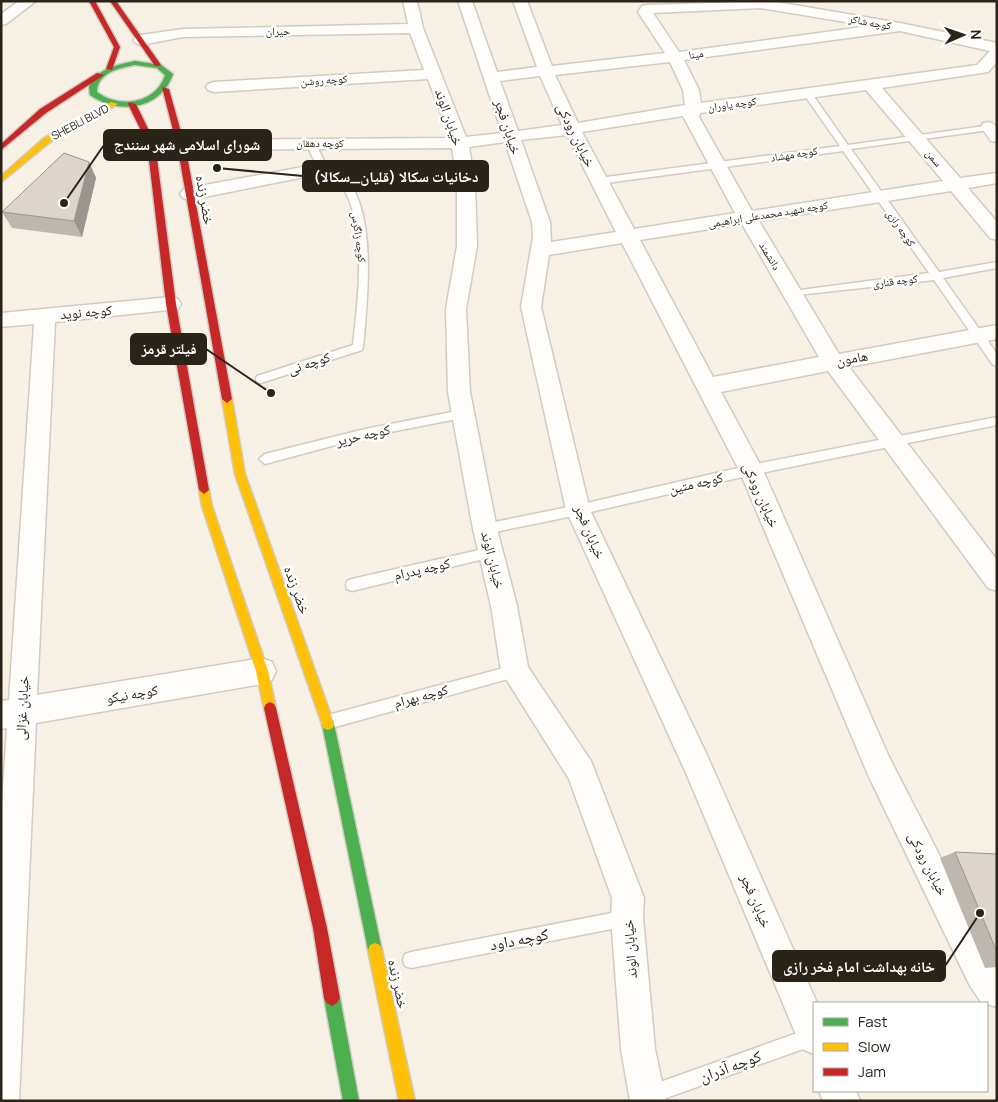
<svg xmlns="http://www.w3.org/2000/svg" width="998" height="1102" viewBox="0 0 998 1102" font-family="Manrope,'Noto Naskh Arabic',sans-serif">
  <style>
    .lines { fill: none; stroke-linecap: round; stroke-linejoin: round }
    .lane-casing { stroke: #d1cbc1; stroke-width: 3 }
    .street-casing { stroke: #d1cbc1; stroke-width: 3 }
    .fast-casing { stroke: #d1cbc1; stroke-width: 3 }
    .slow-casing { stroke: #d1cbc1; stroke-width: 3 }
    .jam-casing { stroke: #d1cbc1; stroke-width: 3 }
    .lane { fill: #fefdfb; fill-rule: evenodd }
    .street { fill: #fefdfb; fill-rule: evenodd }
    .fast { fill: #4caf50; fill-rule: evenodd }
    .slow { fill: #ffc107; fill-rule: evenodd }
    .jam { fill: #c62828; fill-rule: evenodd }
    .wall { fill: #beb7af }
    .shaded-wall { fill: #9b958f }
    .building { fill: #ddd5cc; stroke: #9b958f }
    .labels { text-anchor: middle; stroke-width: 5; stroke-linejoin: round; paint-order: stroke }
    .far-street-label { font-size: 11px; fill: #292319; stroke: #fff }
    .street-label { font-size: 14px; fill: #292319; stroke: #fff }
    .near-street-label { font-size: 16px; fill: #292319; stroke: #fff }
    .leader { fill: none; stroke: #292319; stroke-width: 2 }
    .callout-dot { fill: #292319; stroke: #fff; stroke-width: 2 }
    .callout { fill: #292319; stroke: #292319; stroke-width: 2 }
    .callout-label { font-size: 15px; text-anchor: middle; font-weight: bold; fill: #fff }
  </style>
  <rect width="100%" height="100%" fill="#f7f0e5"/>
  <g class="lines">
    <g class="lane-casing">
      <g id="lane">
        <path d="M804,91H810L848,145L992,125V129L989,130L851,149L939,272L997,262V268L943,278L997,354V366L993,365L934,280L789,296L788,294L793,291L929,273L843,151L599,184L595,181L599,178L840,146L803,93Z"/>
        <path d="M310,140C319,144 321,158 327,165C332,172 343,175 348,181C377,218 367,303 363,347L362,350L261,383L257,382L256,379L257,376L353,345C358,299 368,227 342,186C337,179 327,176 321,170C314,163 310,151 306,143Z"/>
        <path d="M462,410L468,414L462,418L365,437L265,464L259,459L265,454L365,429Z"/>
        <path d="M997,417V425L751,475L578,515L485,534L481,533L479,529L481,525L485,524L578,505L751,465Z"/>
        <path d="M492,547L496,548L498,552L496,556L492,557L352,591L347,589L346,585L347,581L352,579Z"/>
        <path d="M515,665L520,666L522,671L520,676L515,677L328,729L323,727L321,722L323,717L328,715Z"/>
        <path d="M627,910L633,912L635,918L633,924L627,926L411,968L405,966L403,960L405,954L411,952Z"/>
        <path d="M814,1027V1045L658,1101H642L640,1095L643,1089L649,1086Z"/>
      </g>
    </g>
    <g class="street-casing">
      <g id="street">
        <path d="M19,1H36L6,24L1,25V14Z"/>
        <path d="M403,1H417L423,28L466,137L502,133L458,1H472L497,72L537,67L513,1H527L552,66L665,53L638,12L642,6L647,5L771,1L900,23L997,43V62L988,72L882,88L960,178L997,173V183L968,188L997,222V240L990,238L951,191L759,221L839,354L997,325V339L849,367L997,560V591L988,588L828,371L721,392L763,470L889,757L997,967V1007L981,1002L970,986L869,777L739,470L622,243L549,255L541,307L590,510L706,753L817,1003H814V1054L802,1049L686,773L566,510L521,307L533,237L532,222L505,142L469,147L475,184L477,246L466,309L470,392L497,529L517,606L528,667L591,761L644,898L643,918L655,1049L666,1101H630L621,1049L611,918L612,898L569,779L501,671L491,606L473,529L448,392L446,309L457,246V184L452,148L180,150L174,149L171,145L174,141L180,140L450,138L428,79L214,92L208,90L206,87L208,84L214,82L424,70L410,33L183,37L141,45L136,43L133,40L136,37L141,35L183,29L408,24ZM761,8L870,26L679,52L653,13ZM900,31L990,51L977,65L701,103L699,90L684,60ZM670,62L683,90L685,105L578,123L555,75ZM540,76L562,125L518,131L500,81ZM866,90L943,181L752,211L699,117L700,113ZM683,116L735,213L634,229L582,132ZM567,135L616,232L551,242L550,222L521,140ZM742,224L819,357L713,377L640,240Z"/>
        <path d="M989,122L997,126V142L991,141L981,127L983,123Z"/>
        <path d="M324,163L330,164L333,168L330,172L189,200L183,198L180,194L183,190L189,188Z"/>
        <path d="M171,297L178,299L181,304L178,309L55,322L37,695L262,658L272,662L276,671L272,680L262,684L36,723L19,1101H1V818L7,728L1,729V701L9,700L34,324L1,327V313Z"/>
        <path d="M819,1091H856L860,1101H823Z"/>
      </g>
    </g>
    <g class="fast-casing">
      <g id="fast">
        <path d="M135,61L161,65L173,74C161,110 118,115 90,95L89,86C98,68 117,65 135,61ZM135,65L157,68L165,75C156,104 119,109 97,92C97,73 119,68 135,65Z"/>
        <path d="M328,718L333,720L334,724L382,950L380,955L375,957L370,955L368,950L322,724L323,720Z"/>
        <path d="M332,990L337,993L340,998L359,1101H343L324,998L327,993Z"/>
      </g>
    </g>
    <g class="slow-casing">
      <g id="slow">
        <path d="M111,102L118,104L50,142L1,182V176L44,138Z"/>
        <path d="M227,395L232,399L245,474L334,724L333,728L328,730L323,728L322,724L235,474L222,399Z"/>
        <path d="M204,486L209,490L212,506L268,671L276,708L274,712L270,714L266,712L264,708L256,671L202,506L199,490Z"/>
        <path d="M375,943L380,945L382,950L415,1101H399L368,950L370,945Z"/>
      </g>
    </g>
    <g class="jam-casing">
      <g id="jam">
        <path d="M89,1H95L120,47L112,70L106,69L114,47Z"/>
        <path d="M110,1H116L161,65L159,66H155Z"/>
        <path d="M97,73L104,75L46,113L1,150V144L40,109Z"/>
        <path d="M162,87L169,89L186,150L232,399L227,403L222,399L178,150Z"/>
        <path d="M129,102L136,104L155,143L176,304L209,490L204,494L199,490L166,304L147,143L128,104Z"/>
        <path d="M270,702L274,704L276,708L327,928L340,998L337,1003L332,1006L327,1003L324,998L313,928L264,708L266,704Z"/>
      </g>
    </g>
    <use href="#lane" class="lane"/>
    <use href="#street" class="street"/>
    <use href="#fast" class="fast"/>
    <use href="#slow" class="slow"/>
    <use href="#jam" class="jam"/>
  </g>
  <g class="wall">
    <path d="M89,162L96,178L82,237L12,228L2,212Z"/>
    <path d="M955,852L997,854V967L985,968L940,858Z"/>
  </g>
  <path class="shaded-wall" d="M89,162L96,178L82,237L74,221Z"/>
  <g class="building">
    <path d="M64,153L89,162L74,221L2,212Z"/>
    <path d="M955,852L997,854V952Z"/>
  </g>
  <g class="labels">
    <g class="far-street-label">
      <text transform="translate(870 22) rotate(10)" y="4">کوچه شاکر</text>
      <text transform="translate(278 31) rotate(-1)" y="4">حیران</text>
      <text transform="translate(696 54) rotate(-8)" y="4">مینا</text>
      <text transform="translate(324 80) rotate(-4)" y="4">کوچه روشن</text>
      <text transform="translate(732 104) rotate(-8)" y="4">کوچه یاوران</text>
      <text transform="translate(80 122) rotate(-28)" y="4">SHEBLI BLVD</text>
      <text x="320" y="147">کوچه دهقان</text>
      <text transform="translate(794 154) rotate(-9)" y="4">کوچه مهشاد</text>
      <text transform="translate(934 158) rotate(50)" y="4">سمن</text>
      <text transform="translate(768 214) rotate(-9)" y="4">کوچه شهید محمدعلی ابراهیمی</text>
      <text transform="translate(901 228) rotate(55)" y="4">کوچه رازی</text>
      <text transform="translate(359 237) rotate(82)" y="4">کوچه زاگرس</text>
      <text transform="translate(770 256) rotate(59)" y="4">دانشمند</text>
      <text transform="translate(895 281) rotate(-7)" y="4">کوچه قناری</text>
    </g>
    <g class="street-label">
      <text transform="translate(449 117) rotate(71)" y="5">خیابان الوند</text>
      <text transform="translate(508 127) rotate(72)" y="5">خیابان فجر</text>
      <text transform="translate(576 135) rotate(64)" y="5">خیابان رودکی</text>
      <text transform="translate(205 200) rotate(80)" y="5">خضر زنده</text>
      <text transform="translate(86 312) rotate(-5)" y="5">کوچه نوید</text>
      <text transform="translate(852 358) rotate(-10)" y="5">هامون</text>
      <text transform="translate(309 363) rotate(-18)" y="5">کوچه نی</text>
      <text transform="translate(363 435) rotate(-13)" y="5">کوچه حریر</text>
      <text transform="translate(696 483) rotate(-13)" y="5">کوچه متین</text>
      <text transform="translate(761 495) rotate(66)" y="5">خیابان رودکی</text>
      <text transform="translate(590 532) rotate(67)" y="5">خیابان فجر</text>
      <text transform="translate(493 560) rotate(76)" y="5">خیابان الوند</text>
      <text transform="translate(422 569) rotate(-13)" y="5">کوچه پدرام</text>
      <text transform="translate(297 590) rotate(70)" y="5">خضر زنده</text>
      <text transform="translate(132 694) rotate(-10)" y="5">کوچه نیکو</text>
      <text transform="translate(421 696) rotate(-15)" y="5">کوچه بهرام</text>
      <text transform="translate(22 708) rotate(-87)" y="5">خیابان غزالی</text>
      <text transform="translate(928 864) rotate(63)" y="5">خیابان رودکی</text>
      <text transform="translate(756 901) rotate(67)" y="5">خیابان فجر</text>
      <text transform="translate(630 949) rotate(-94)" y="5">خیابان الوند</text>
      <text transform="translate(398 984) rotate(78)" y="5">خضر زنده</text>
    </g>
    <g class="near-street-label">
      <text transform="translate(519 939) rotate(-11)" y="6">کوچه داود</text>
      <text transform="translate(730 1066) rotate(-20)" y="6">کوچه آذران</text>
    </g>
  </g>
  <path class="leader" d="M64 203L104 145M217 168L303 176M271 393L206 349M980 913L945 966"/>
  <g class="callout-dot">
    <circle cx="64" cy="203" r="5"/>
    <circle cx="217" cy="168" r="5"/>
    <circle cx="271" cy="393" r="5"/>
    <circle cx="980" cy="913" r="5"/>
  </g>
  <g class="callout">
    <rect x="104" y="130" width="167" height="30" rx="5"/>
    <rect x="303" y="161" width="185" height="30" rx="5"/>
    <rect x="131" y="334" width="75" height="30" rx="5"/>
    <rect x="773" y="951" width="172" height="30" rx="5"/>
  </g>
  <g class="callout-label">
    <text x="187" y="150">شورای اسلامی شهر سنندج</text>
    <text x="396" y="182">دخانیات سکالا (قلیان_سکالا)</text>
    <text x="169" y="354">فیلتر قرمز</text>
    <text x="859" y="972">خانه بهداشت امام فخر رازی</text>
  </g>
  <rect width="998" height="1102" fill="none" stroke="#292319" stroke-width="5"/>
  <rect x="813" y="1002" width="175" height="90" fill="#ffffff" stroke="#a9a7a3"/>
  <rect x="823" y="1018" width="25" height="8" fill="#4caf50" stroke="#a9a7a3"/>
  <text x="858" y="1027" font-size="15" fill="#292319">Fast</text>
  <rect x="823" y="1043" width="25" height="8" fill="#ffc107" stroke="#a9a7a3"/>
  <text x="858" y="1052" font-size="15" fill="#292319">Slow</text>
  <rect x="823" y="1068" width="25" height="8" fill="#c62828" stroke="#a9a7a3"/>
  <text x="858" y="1077" font-size="15" fill="#292319">Jam</text>
  <g transform="translate(963 35) rotate(88)" stroke="#ffffff" stroke-width="4" paint-order="stroke">
  <path d="M0-4L9 19L0 12L-9 19Z" fill="#292319"/>
  <text y="-8" font-size="14" font-weight="bold" text-anchor="middle" fill="#292319">N</text>
  </g>
</svg>
